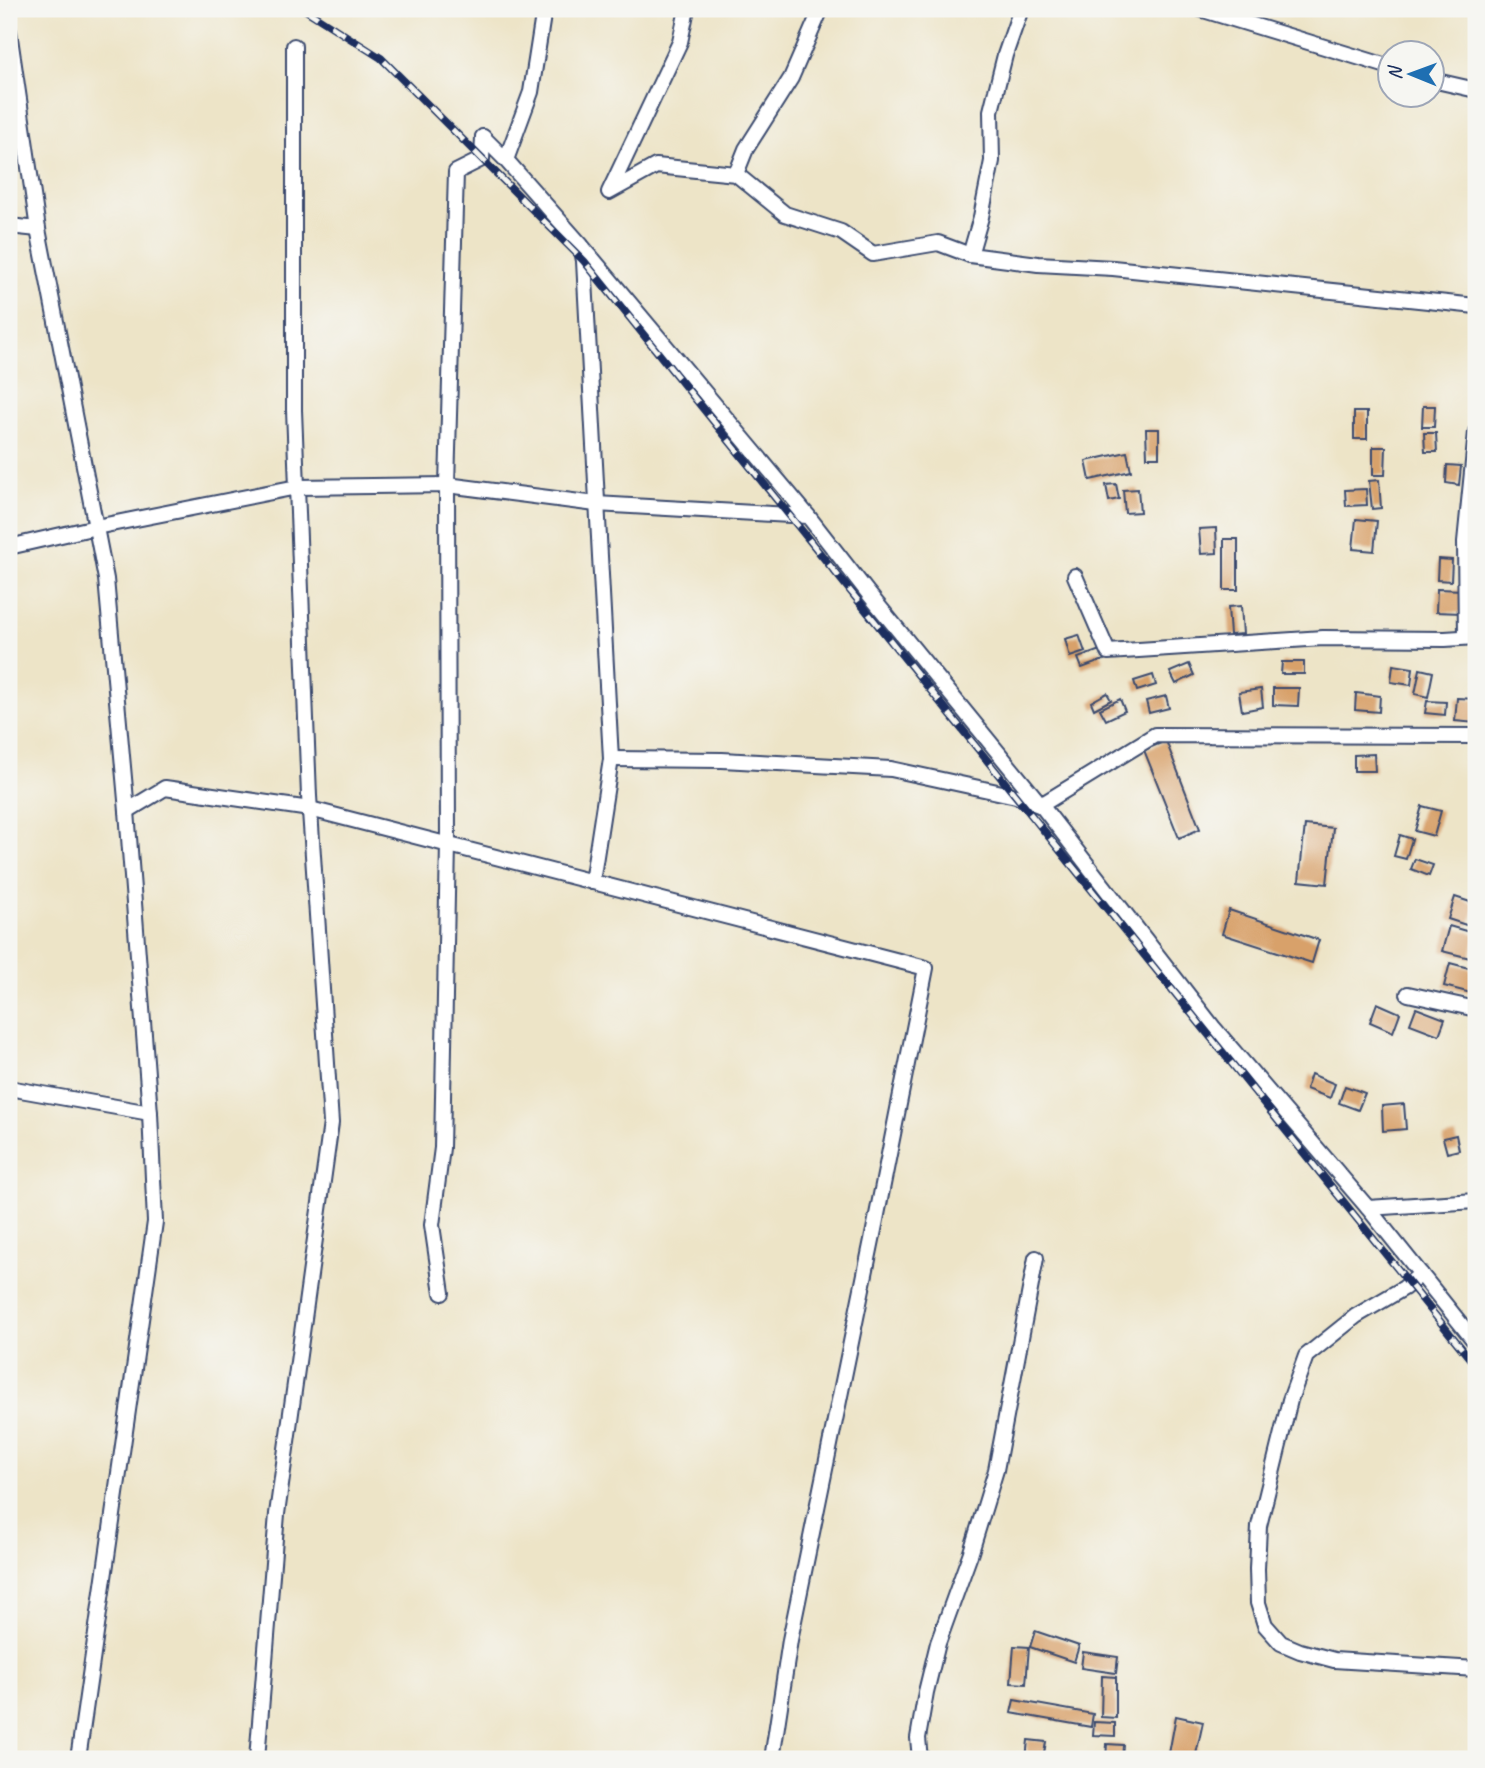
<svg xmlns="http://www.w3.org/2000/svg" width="1485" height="1768" viewBox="0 0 1485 1768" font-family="Caveat,sans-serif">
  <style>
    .building { fill: #d8a16a }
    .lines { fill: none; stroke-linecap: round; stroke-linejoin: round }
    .street-casing { stroke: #3a4a6e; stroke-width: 18 }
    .street { stroke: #fff; stroke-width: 14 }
    .rail-casing { stroke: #1b2f5e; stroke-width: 8 }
    .rail { stroke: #f6f6f2; stroke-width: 5; stroke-dasharray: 16; stroke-linecap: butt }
  </style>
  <rect width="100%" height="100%" fill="#f6f6f2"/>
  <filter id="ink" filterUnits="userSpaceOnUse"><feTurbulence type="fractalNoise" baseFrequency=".0143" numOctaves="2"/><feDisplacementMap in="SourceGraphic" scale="14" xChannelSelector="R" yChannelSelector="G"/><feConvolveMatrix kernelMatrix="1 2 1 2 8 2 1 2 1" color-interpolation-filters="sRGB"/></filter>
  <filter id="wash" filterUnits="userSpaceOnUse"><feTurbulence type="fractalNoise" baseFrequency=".00686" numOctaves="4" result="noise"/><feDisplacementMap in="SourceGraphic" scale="28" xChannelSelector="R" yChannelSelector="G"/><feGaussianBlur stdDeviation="1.57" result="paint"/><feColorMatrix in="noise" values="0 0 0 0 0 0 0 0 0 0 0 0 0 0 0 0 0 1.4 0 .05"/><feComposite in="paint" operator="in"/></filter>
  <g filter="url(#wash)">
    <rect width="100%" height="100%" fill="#ede4c7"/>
    <g id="blocks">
      <g class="building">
        <path d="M1423,406H1435L1434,427H1422Z"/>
        <rect x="1354" y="412" width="13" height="27"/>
        <path d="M1146,429H1159V457H1147Z"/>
        <path d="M1424,433H1436L1437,452H1425Z"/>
        <path d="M1373,447H1386L1385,475H1373Z"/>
        <path d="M1127,452L1131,471L1090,480L1086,461Z"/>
        <path d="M1447,465L1461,466L1459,485L1446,483Z"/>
        <path d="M1379,480L1381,508L1372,509L1369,481Z"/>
        <path d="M1116,484L1119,499L1109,501L1106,485Z"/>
        <path d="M1138,489L1140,512L1125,513L1123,490Z"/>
        <path d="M1366,489L1367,505L1346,506L1345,490Z"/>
        <path d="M1356,519L1377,521L1374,551L1353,549Z"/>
        <path d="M1216,528L1217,553L1201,554L1199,529Z"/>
        <rect x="1224" y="539" width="14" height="51"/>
        <path d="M1438,559L1452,560L1451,581L1437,580Z"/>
        <path d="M1437,589L1463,590L1461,613L1436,612Z"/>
        <path d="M1241,606L1243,634L1230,635L1228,607Z"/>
        <path d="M1079,635L1085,652L1070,657L1065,639Z"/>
        <path d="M1100,650L1104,660L1082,668L1078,658Z"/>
        <path d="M1282,662H1304V674H1281Z"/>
        <path d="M1189,664L1194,675L1176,684L1170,672Z"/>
        <path d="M1393,665L1413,668L1411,685L1391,682Z"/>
        <path d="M1420,669L1433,672L1428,697L1415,694Z"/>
        <path d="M1153,675L1156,685L1137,691L1134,681Z"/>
        <path d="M1273,688H1299L1298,706L1273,705Z"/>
        <path d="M1261,689L1263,707L1242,711L1239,692Z"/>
        <path d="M1107,693L1111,700L1094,709L1091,702Z"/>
        <path d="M1356,693L1380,696L1379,712L1355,710Z"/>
        <path d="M1166,696L1169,708L1149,713L1146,701Z"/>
        <path d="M1457,698L1476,699V723L1455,721Z"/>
        <path d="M1120,699L1125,711L1106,720L1100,709Z"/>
        <path d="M1427,701L1446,702L1445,715L1425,713Z"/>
        <path d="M1166,741L1200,829L1179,838L1144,750Z"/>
        <path d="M1374,754L1375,771H1354V755Z"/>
        <path d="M1422,806L1441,811L1434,836L1415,831Z"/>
        <path d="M1305,825L1333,828L1327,884L1299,881Z"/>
        <path d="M1400,835L1412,839L1406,859L1394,856Z"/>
        <path d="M1415,859L1433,865L1429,876L1411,869Z"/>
        <path d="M1455,897L1476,904L1469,926L1448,919Z"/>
        <path d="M1229,910L1319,940L1312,963L1222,934Z"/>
        <path d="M1449,926L1476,934L1470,958L1442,951Z"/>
        <path d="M1450,963L1476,970L1471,993L1444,986Z"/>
        <path d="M1377,1003L1400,1013L1393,1032L1370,1022Z"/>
        <path d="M1416,1008L1445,1019L1439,1035L1410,1024Z"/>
        <path d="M1311,1074L1335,1084L1330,1098L1306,1089Z"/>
        <path d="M1345,1086L1365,1093L1358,1110L1339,1103Z"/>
        <path d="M1404,1104L1406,1129L1383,1131L1382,1106Z"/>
        <path d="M1456,1135L1459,1150L1447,1153L1443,1138Z"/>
        <path d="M1035,1631L1079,1646L1074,1662L1030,1647Z"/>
        <path d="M1014,1646L1029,1647L1026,1684L1011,1683Z"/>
        <path d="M1083,1652L1118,1657L1116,1673L1081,1668Z"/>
        <path d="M1102,1676L1116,1677V1718L1101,1717Z"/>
        <path d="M1014,1700L1093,1714L1091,1727L1011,1713Z"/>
        <path d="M1176,1716L1203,1722L1195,1759H1168Z"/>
        <path d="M1094,1722L1115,1723V1736L1093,1735Z"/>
        <path d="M1028,1740L1046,1742L1043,1759H1026Z"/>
        <path d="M1107,1744L1123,1745L1122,1759H1106Z"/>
      </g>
    </g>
  </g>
  <g filter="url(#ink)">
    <use href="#blocks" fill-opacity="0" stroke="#3a4a6e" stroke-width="2"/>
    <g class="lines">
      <g class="street-casing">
        <g id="street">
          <path d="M687,9L680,42L609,192L656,166L736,174L746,149L791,78L821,9"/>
          <path d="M1021,9L1005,55L991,111L992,161L981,217L970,255L1038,264L1113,268L1476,306"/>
          <path d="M1200,9L1390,67"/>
          <path d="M9,31L38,229L106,579L127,811L150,1113L155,1222L78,1759"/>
          <path d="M1432,80L1476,90"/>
          <path d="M483,137L506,160L581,245L808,516"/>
          <path d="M506,160L531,92L544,9"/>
          <path d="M736,174L785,214L841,232L873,254L938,243L970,255"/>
          <path d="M9,226L38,229"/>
          <path d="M581,245L584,261L611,759L592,882"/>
          <path d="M9,547L96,527L297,487L447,485L596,504L808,516L868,593L1041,805"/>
          <path d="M1075,576L1108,652L1323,638L1445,639L1476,637"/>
          <path d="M1466,637L1465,542L1476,432"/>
          <path d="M611,759L722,760L891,769L1016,796L1039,805"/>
          <path d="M127,811L165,788L310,809L926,968L874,1230L790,1640L772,1759"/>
          <path d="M1408,994L1476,1009"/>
          <path d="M9,1088L150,1113"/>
          <path d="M1476,1201L1368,1208L1476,1343"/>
          <path d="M1368,1208L1213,1027L1041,805L1155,735L1476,736"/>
          <path d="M1421,1274L1404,1288L1356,1316L1306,1356L1290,1400L1259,1526L1257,1569L1258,1603L1265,1625L1281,1643L1300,1651L1334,1660L1476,1669"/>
          <path d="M442,1293L432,1225L442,1148L448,844L447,485L456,172L482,159L483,137"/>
          <path d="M257,1759L277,1514L331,1123L309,796L294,410V46"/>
          <path d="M920,1759L918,1738L926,1692L938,1643L971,1552L996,1470L1036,1258"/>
        </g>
      </g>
      <use href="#street" class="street"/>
      <g class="rail-casing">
        <path id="rail" d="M304,9L381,58L584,261L1476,1366"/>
      </g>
      <use href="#rail" class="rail"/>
    </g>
  </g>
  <rect width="1485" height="1768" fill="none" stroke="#f6f6f2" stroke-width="35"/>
  <g transform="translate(1411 74) rotate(271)"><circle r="33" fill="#f6f6f2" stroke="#9ea6b7" stroke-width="2"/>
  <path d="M0-5L12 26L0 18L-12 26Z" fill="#1f6fb2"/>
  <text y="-10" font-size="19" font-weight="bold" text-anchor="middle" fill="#1b2f5e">N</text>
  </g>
</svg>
